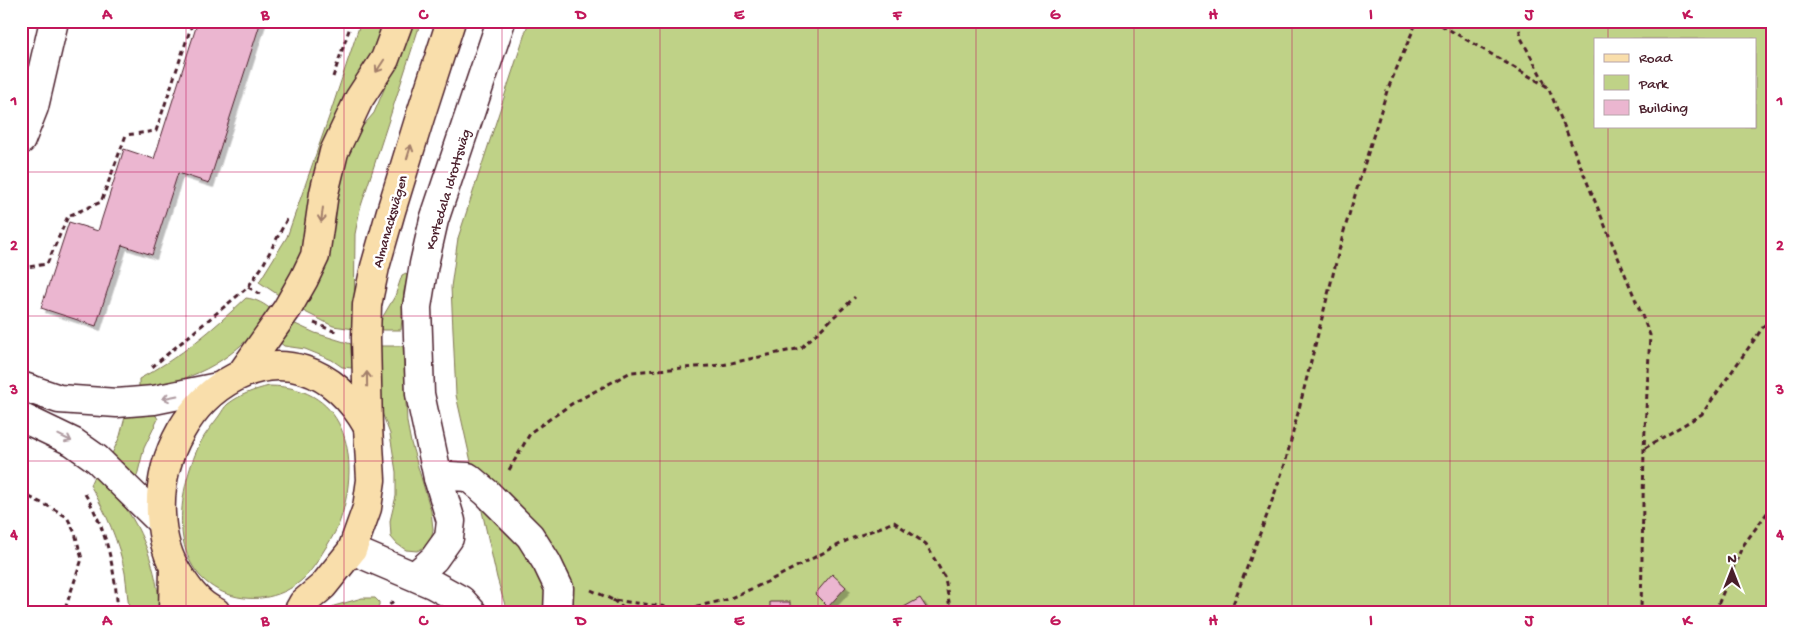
<svg xmlns="http://www.w3.org/2000/svg" width="1794" height="633" viewBox="0 0 1794 633" font-family="'Gochi Hand',sans-serif">
  <style>
    .green { fill: #bfd287; stroke: #847859; fill-rule: evenodd }
    .building { fill: #ebb6d0; stroke: #4a1f2b; filter: url(#shadow) }
    .lines { fill: none; stroke-linecap: round; stroke-linejoin: round }
    .minor-casing { stroke: #4a1f2b; stroke-width: 31 }
    .major-casing { stroke: #4a1f2b; stroke-width: 31 }
    .path { stroke: #4a1f2b; stroke-width: 3; stroke-dasharray: 5 4; stroke-linecap: butt }
    .minor { stroke: #fff; stroke-width: 28 }
    .major { stroke: #f9deab; stroke-width: 28 }
    .oneway { stroke: #a27e6b }
    .oneway2 { stroke: #ae9aa0 }
    .grid { fill: none; stroke: #c2185b; stroke-width: 1; stroke-opacity: 0.55 }
    .labels { text-anchor: middle; stroke-width: 5; stroke-linejoin: round; paint-order: stroke }
    .street-label { font-size: 14px; fill: #4a1f2b; stroke: #fff }
    .neatline { fill: none; stroke: #c2185b; stroke-width: 2 }
    .grid-label { font-size: 16px; text-anchor: middle; font-weight: bold; fill: #c2185b }
  </style>
  <defs>
    <filter id="shadow"><feDropShadow dx="4.5" dy="4.5" stdDeviation="0" flood-color="#0004"/></filter>
  </defs>
  <rect width="100%" height="100%" fill="#fff"/>
  <filter id="ink" filterUnits="userSpaceOnUse"><feTurbulence type="fractalNoise" baseFrequency=".02" numOctaves="2"/><feDisplacementMap in="SourceGraphic" scale="10" xChannelSelector="R" yChannelSelector="G"/><feConvolveMatrix kernelMatrix="1 2 1 2 8 2 1 2 1" color-interpolation-filters="sRGB"/></filter>
  <g filter="url(#ink)">
    <g class="green">
      <path d="M361,21H385L382,33L312,195L300,261L280,296L259,282L287,237L330,114Z"/>
      <path d="M413,21H421L360,209L355,234L354,329L333,326L301,310L323,272L330,243L339,190L347,154L356,134L374,113Z"/>
      <path d="M529,21H1773V612H507L497,578L456,395L451,287L458,238ZM1595,39H1755V126H1595Z"/>
      <path d="M406,273L408,276L404,291L401,330H382L380,327L382,318L395,296L402,275Z"/>
      <path d="M246,298C256,299 265,304 273,311C235,359 200,379 139,390V379C182,356 211,331 246,298Z"/>
      <path d="M291,322L315,333L351,344L352,368L342,367L332,360L305,349L284,346L279,342Z"/>
      <path d="M377,346H403L407,422L411,443L431,511L433,529L431,541L427,546L417,551L406,550L397,544L391,537L390,521L396,496V472L390,434L378,402Z"/>
      <path d="M269,386C350,386 362,464 338,526C334,535 328,544 323,552C316,564 308,576 297,584C274,601 243,603 218,590C168,563 178,494 197,450C202,437 211,427 219,416C222,412 224,407 228,404C241,394 254,390 269,386Z"/>
      <path d="M151,414H155L158,419L144,448L137,476H131L111,456L120,436L125,417Z"/>
      <path d="M94,476C101,482 108,488 114,494C142,523 158,572 160,612H130C127,599 127,585 125,573C119,542 106,512 90,485Z"/>
      <path d="M362,598H375L379,602V605L374,612H325L334,606Z"/>
    </g>
    <g class="building">
      <path d="M198,21H261L209,183L178,173L152,255L122,245L96,326L41,308L69,222L98,231L124,149L154,159Z"/>
      <path d="M832,574L846,587L828,607L815,594Z"/>
      <path d="M920,598L929,612H906L904,607Z"/>
      <rect x="770" y="602" width="20" height="10"/>
      <path d="M752,608V612H731V611Z"/>
    </g>
    <g class="lines">
      <g class="minor-casing">
        <g id="minor">
          <path d="M21,140L34,107L54,21"/>
          <path d="M21,386L59,399L117,403L154,400L218,387"/>
          <path d="M21,417L73,442L97,459L161,522"/>
          <path d="M438,478L450,476L468,477L487,493L530,536L547,563L559,588L558,612"/>
          <path d="M352,550L432,584L461,600L472,612"/>
          <path d="M415,576L434,559L449,538L451,521L438,478L420,394L417,307L424,264L434,220L501,21"/>
        </g>
      </g>
      <g class="major-casing">
        <g id="major">
          <path d="M241,374L287,309L304,279L315,256L324,193L334,152L359,99L385,59L399,21"/>
          <path d="M173,612L174,568"/>
          <path d="M216,612C199,605 189,590 179,575C167,557 162,536 161,514C155,393 295,300 368,427"/>
          <path d="M298,612L303,603L323,586L352,550L367,508L371,480L368,427L366,338L367,305L375,267L391,211L420,117L451,21"/>
        </g>
      </g>
      <g class="path">
        <path d="M1434,21L1548,87L1650,335L1644,448L1641,612"/>
        <path d="M1518,21L1521,38L1547,87"/>
        <path d="M333,77L352,21"/>
        <path d="M21,268L47,264L68,216L101,202L126,135L156,131L193,21"/>
        <path d="M248,287L260,294"/>
        <path d="M314,323L336,332"/>
        <path d="M152,367L248,287L262,267L287,219"/>
        <path d="M1645,448L1702,414L1773,313"/>
        <path d="M509,470L531,432L573,403L631,372L722,365L801,348L855,297"/>
        <path d="M21,493L52,508L67,517L75,533L82,559L64,612"/>
        <path d="M85,494C107,530 115,570 118,612"/>
        <path d="M591,590L613,600L683,609L726,600L767,582L848,540L894,522L926,544L945,578L950,608L953,612"/>
        <path d="M613,600L628,612"/>
        <path d="M384,612L393,601"/>
        <path d="M1230,612L1267,515L1285,464L1344,231L1387,91L1417,21"/>
        <path d="M1715,612L1742,547L1773,505"/>
      </g>
      <use href="#minor" class="minor"/>
      <use href="#major" class="major"/>
    </g>
    <defs><path id="oneway-shaft" d="M-6 0H5M1.5-3L5.5 0L1.5 3" fill="none" stroke-width="1.6" stroke-linecap="round" stroke-linejoin="round" transform="scale(1.25)"/></defs>
    <g class="oneway">
      <use href="#oneway-shaft" transform="translate(380 66) rotate(123)"/>
      <use href="#oneway-shaft" transform="translate(409 152) rotate(-73)"/>
      <use href="#oneway-shaft" transform="translate(322 215) rotate(97)"/>
      <use href="#oneway-shaft" transform="translate(367 379) rotate(-91)"/>
    </g>
    <g class="oneway2">
      <use href="#oneway-shaft" transform="translate(170 397) rotate(169)"/>
      <use href="#oneway-shaft" transform="translate(65 438) rotate(26)"/>
    </g>
  </g>
  <path class="grid" d="M186,21V612M344,21V612M502,21V612M660,21V612M818,21V612M976,21V612M1134,21V612M1292,21V612M1450,21V612M1608,21V39M1608,126V612M21,172H1773M21,316H1773M21,461H1773"/>
  <g class="labels">
    <g class="street-label">
      <text transform="translate(447 189) rotate(-73)" y="5">Kortedala Idrottsväg</text>
      <text transform="translate(389 221) rotate(-74)" y="5">Almanacksvägen</text>
    </g>
  </g>
  <rect width="1794" height="633" fill="none" stroke="#fff" stroke-width="55"/>
  <rect x="1594" y="38" width="162" height="90" fill="#ffffff" stroke="#b7a5aa"/>
  <rect x="1604" y="54" width="25" height="8" fill="#f9deab" stroke="#b7a5aa"/>
  <text x="1639" y="62" font-size="15" fill="#4a1f2b">Road</text>
  <rect x="1604" y="75" width="25" height="15" fill="#bfd287" stroke="#b7a5aa"/>
  <text x="1639" y="88" font-size="15" fill="#4a1f2b">Park</text>
  <rect x="1604" y="100" width="25" height="15" fill="#ebb6d0" stroke="#b7a5aa"/>
  <text x="1639" y="112" font-size="15" fill="#4a1f2b">Building</text>
  <g transform="translate(1732 570)" stroke="#ffffff" stroke-width="4" paint-order="stroke">
  <path d="M0-4L9 19L0 12L-9 19Z" fill="#4a1f2b"/>
  <text y="-8" font-size="14" font-weight="bold" text-anchor="middle" fill="#4a1f2b">N</text>
  </g>
  <rect x="28" y="28" width="1738" height="578" class="neatline"/>
  <g class="grid-label">
    <text x="107" y="19">A</text>
    <text x="265" y="19">B</text>
    <text x="423" y="19">C</text>
    <text x="581" y="19">D</text>
    <text x="739" y="19">E</text>
    <text x="897" y="19">F</text>
    <text x="1055" y="19">G</text>
    <text x="1213" y="19">H</text>
    <text x="1371" y="19">I</text>
    <text x="1529" y="19">J</text>
    <text x="1687" y="19">K</text>
    <text x="14" y="105">1</text>
    <text x="1780" y="105">1</text>
    <text x="14" y="250">2</text>
    <text x="1780" y="250">2</text>
    <text x="14" y="394">3</text>
    <text x="1780" y="394">3</text>
    <text x="14" y="539">4</text>
    <text x="1780" y="539">4</text>
    <text x="107" y="625">A</text>
    <text x="265" y="625">B</text>
    <text x="423" y="625">C</text>
    <text x="581" y="625">D</text>
    <text x="739" y="625">E</text>
    <text x="897" y="625">F</text>
    <text x="1055" y="625">G</text>
    <text x="1213" y="625">H</text>
    <text x="1371" y="625">I</text>
    <text x="1529" y="625">J</text>
    <text x="1687" y="625">K</text>
  </g>
</svg>
